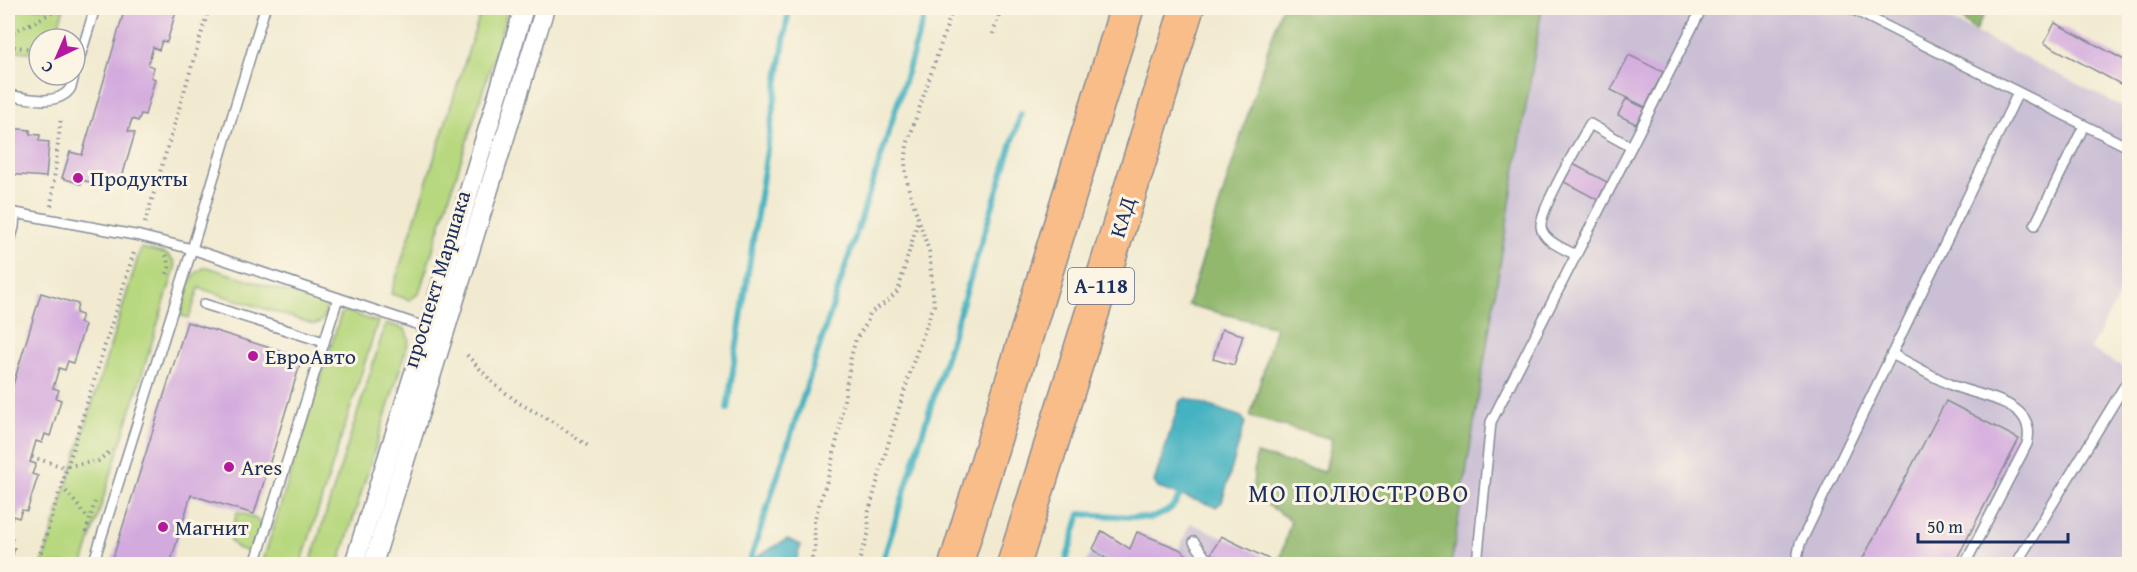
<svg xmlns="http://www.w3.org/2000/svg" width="2137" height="572" viewBox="0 0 2137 572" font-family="'Gentium Book Plus',serif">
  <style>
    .industrial { fill: #cbbfd5 }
    .green { fill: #b8d87f; stroke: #6a846e; stroke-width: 1.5 }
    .forest { fill: #92b86e; stroke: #567466; stroke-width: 1.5 }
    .water { fill: #45b2c1; stroke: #307090; stroke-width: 1.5 }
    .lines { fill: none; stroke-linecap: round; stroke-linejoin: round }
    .stream { stroke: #45b2c1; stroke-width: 6 }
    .building { fill: #d3aade }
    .service-casing { stroke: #868c97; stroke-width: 12 }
    .minor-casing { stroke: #868c97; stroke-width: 21 }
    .motorway-casing { stroke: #868c97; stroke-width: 36 }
    .path { stroke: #868c97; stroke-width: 4; stroke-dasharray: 1.5 4.5; stroke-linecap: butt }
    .service { stroke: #fff; stroke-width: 9 }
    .minor { stroke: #fff; stroke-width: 18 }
    .motorway { stroke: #f8bd89; stroke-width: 33 }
    .poi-dot { fill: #b5179e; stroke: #fcf5e5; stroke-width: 2 }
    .labels { text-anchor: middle; stroke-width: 6; stroke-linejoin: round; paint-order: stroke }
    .shield { fill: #fcf5e5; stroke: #5e6a86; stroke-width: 1.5 }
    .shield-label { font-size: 21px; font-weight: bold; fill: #1b2f5e }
    .poi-label { font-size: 22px; fill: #1b2f5e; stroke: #fcf5e5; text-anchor: start }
    .street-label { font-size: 22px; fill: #1b2f5e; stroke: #fcf5e5 }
    .quarter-label { font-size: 26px; letter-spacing: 1.5px; fill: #1b2f5e; stroke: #fcf5e5 }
  </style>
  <rect width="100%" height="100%" fill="#fcf5e5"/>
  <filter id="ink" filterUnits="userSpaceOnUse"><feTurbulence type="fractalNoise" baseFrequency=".0167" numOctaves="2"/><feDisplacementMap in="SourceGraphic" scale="12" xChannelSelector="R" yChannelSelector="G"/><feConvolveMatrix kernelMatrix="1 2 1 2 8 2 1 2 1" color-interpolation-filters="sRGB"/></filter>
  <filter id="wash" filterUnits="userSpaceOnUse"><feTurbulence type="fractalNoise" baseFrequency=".008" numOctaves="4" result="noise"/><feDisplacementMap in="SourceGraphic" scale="24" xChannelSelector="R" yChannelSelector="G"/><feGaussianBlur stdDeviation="1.35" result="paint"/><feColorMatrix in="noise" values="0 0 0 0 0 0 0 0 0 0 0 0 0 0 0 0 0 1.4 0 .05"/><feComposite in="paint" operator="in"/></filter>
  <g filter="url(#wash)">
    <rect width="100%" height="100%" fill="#f1ead0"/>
    <g class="industrial">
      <path d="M1542,8H1927L2129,110V277L2090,349L2129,370V564H1451Z"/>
      <path d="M1190,523L1221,536L1279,564H1085L1102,531L1130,549L1137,532L1179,549Z"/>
    </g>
    <g class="green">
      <path d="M8,8H64L54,39H39V53L8,50Z"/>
      <path d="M482,8H509L419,293L410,300L391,294Z"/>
      <path d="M141,248L166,254L174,261L175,268L83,564H42Z"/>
      <path d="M207,267L327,305C325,314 324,324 313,324L199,288L189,318L180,315C185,298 187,272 207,267Z"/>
      <path d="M346,311L373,321H378L301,564H262L341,314Z"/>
      <path d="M386,323L405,329L409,340L339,564H310Z"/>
      <path d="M237,512C250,516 265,518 260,535C258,542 257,547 251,552L237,548L230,540Z"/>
    </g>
    <g class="forest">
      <path d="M1281,8H1542L1451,564H1279L1291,520L1252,495L1256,454L1325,472L1332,439L1250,417L1276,327L1188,305Z"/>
      <path d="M1951,8H1988L1975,31Z"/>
    </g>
    <g class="water">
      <path d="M1186,398L1242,417L1245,422L1222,502L1216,507L1158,488L1154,482L1180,401Z"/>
      <path d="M787,539L801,545L795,564H745Z"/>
    </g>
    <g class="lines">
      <g class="stream">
        <path d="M727,409L789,8"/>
        <path d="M749,564L880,160L927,8"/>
        <path d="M882,564L1021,114"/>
        <path d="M1065,564L1080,514L1150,518C1165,514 1174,509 1180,495"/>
      </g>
    </g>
    <g id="blocks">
      <g class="building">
        <path d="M125,8H177L167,42L162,41L159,50L153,47L148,65L154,67L151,77L155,79L145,115L141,114L138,121L132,119L128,131L135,133L120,184L103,179L101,185L82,180L81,184L62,178L70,152L82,155Z"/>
        <path d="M2055,23L2130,63V76L2124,86L2044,43Z"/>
        <path d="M1629,55L1663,72L1645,107L1611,90Z"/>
        <path d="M1626,99L1645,108L1636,124L1618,115Z"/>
        <path d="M8,128L30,130V134L40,135L39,141L49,142L46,177L8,174Z"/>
        <path d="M1573,164L1607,182L1598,200L1564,182Z"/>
        <path d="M41,293L78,304L76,313L82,315L79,323L85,325L73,363L68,361L65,370L59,368L53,388L59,390L56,398L61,400L50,436L45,434L42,443L36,441L30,462L36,464L32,474L38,476L27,511L22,510L19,518L13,516L8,534V401Z"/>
        <path d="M187,322L302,358L254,514L191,495L170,564H111Z"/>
        <path d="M1222,329L1243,335L1234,365L1213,359Z"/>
        <path d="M1946,401L2019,439L1954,564H1860Z"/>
        <path d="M1102,531L1130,549L1137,532L1179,549L1200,564H1113L1093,549Z"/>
        <path d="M8,536L13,538L10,547L15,548L10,564H8Z"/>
        <path d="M1221,536L1279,564H1232L1211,554Z"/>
      </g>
    </g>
  </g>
  <g filter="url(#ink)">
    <use href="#blocks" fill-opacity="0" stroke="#868c97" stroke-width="1.5"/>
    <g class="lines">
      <g class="service-casing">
        <g id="service">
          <path d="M1850,8L2130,148"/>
          <path d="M75,73L95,8"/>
          <path d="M8,95C25,98 57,107 70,89C72,86 73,79 74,75"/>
          <path d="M2035,225L2084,126"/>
          <path d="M8,248L14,227L15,213L140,236L192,249L428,328"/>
          <path d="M1576,255C1565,249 1542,241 1541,226C1540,209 1580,142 1590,124L1631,147"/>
          <path d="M204,304L324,342"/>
          <path d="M1892,354C1911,364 1930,375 1949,384C1976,397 2039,399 2027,444L1965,564"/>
          <path d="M1194,542L1208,561L1215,564"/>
          <path d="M93,564L192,249L265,8"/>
          <path d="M255,564L338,298"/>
          <path d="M1477,564L1491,422L1702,8"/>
          <path d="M1796,564L1800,544L2018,93"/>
          <path d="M2016,564L2130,377"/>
        </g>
      </g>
      <g class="minor-casing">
        <g id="minor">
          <path d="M354,564L428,328L524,8"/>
          <path d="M373,564L545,8"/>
        </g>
      </g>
      <g class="motorway-casing">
        <g id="motorway">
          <path d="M956,564L1127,8"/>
          <path d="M1014,564L1187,8"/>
        </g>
      </g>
      <g class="path">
        <path d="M64,8L81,9"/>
        <path d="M993,34L1001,8"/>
        <path d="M8,35L61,8"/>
        <path d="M8,46L39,50"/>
        <path d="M51,206L61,117"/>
        <path d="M145,223L209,8"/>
        <path d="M166,255L169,267L167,274"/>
        <path d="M467,355L494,384L519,403L555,423L588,446"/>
        <path d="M32,457L67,468"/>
        <path d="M68,466L98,461L112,450"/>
        <path d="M61,488C71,494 80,510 89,519"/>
        <path d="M86,532L95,502"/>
        <path d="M37,564L135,249"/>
        <path d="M810,564L815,547L814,521L829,474L839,431L851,357L856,339L867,323L870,313L888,301L898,291L918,220"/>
        <path d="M858,564L869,532L868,514L889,441L914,360L934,305L929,251L909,190L905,169L907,145L953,8"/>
      </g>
      <use href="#service" class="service"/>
      <use href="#minor" class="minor"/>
      <use href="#motorway" class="motorway"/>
    </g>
  </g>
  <g class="poi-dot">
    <circle cx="78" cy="178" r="6"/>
    <circle cx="253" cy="356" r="6"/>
    <circle cx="229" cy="467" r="6"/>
    <circle cx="163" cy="527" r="6"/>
  </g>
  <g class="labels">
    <rect class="shield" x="1068" y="268" width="66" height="36" rx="4.5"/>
    <g class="shield-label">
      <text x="1101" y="293">А-118</text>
    </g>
    <g class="poi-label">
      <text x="90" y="186">Продукты</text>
      <text x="265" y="364">ЕвроАвто</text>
      <text x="241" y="475">Ares</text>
      <text x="175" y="535">Магнит</text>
    </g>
    <g class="street-label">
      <text transform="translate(1122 217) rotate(-73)" y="8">КАД</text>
      <text transform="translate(436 279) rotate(-73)" y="8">проспект Маршака</text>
    </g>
    <g class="quarter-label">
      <text x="1359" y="502">МО ПОЛЮСТРОВО</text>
    </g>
  </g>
  <rect width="2137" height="572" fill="none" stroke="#fcf5e5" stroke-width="30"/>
  <g transform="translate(57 57) rotate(224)"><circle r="28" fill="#fcf5e5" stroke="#a2a6af" stroke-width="1.5"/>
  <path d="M0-4.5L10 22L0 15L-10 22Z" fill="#b5179e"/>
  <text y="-9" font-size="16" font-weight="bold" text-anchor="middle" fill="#1b2f5e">С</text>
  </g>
  <path d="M1918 533v9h150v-9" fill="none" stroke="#1b2f5e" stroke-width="3"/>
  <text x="1927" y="533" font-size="18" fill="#1b2f5e" stroke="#fcf5e5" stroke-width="4.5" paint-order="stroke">50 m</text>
</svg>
